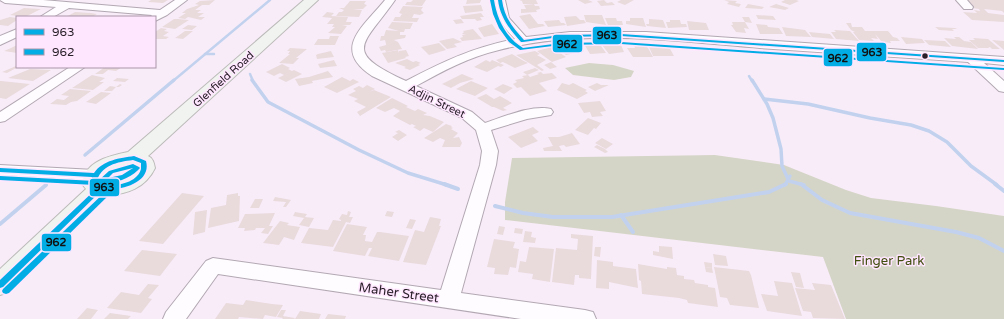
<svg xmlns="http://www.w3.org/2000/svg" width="1004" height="319" viewBox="0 0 1004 319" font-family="'Varela Round',sans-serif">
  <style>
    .green { fill: #d5d5c7 }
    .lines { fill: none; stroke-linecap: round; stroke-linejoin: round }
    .stream-far2 { stroke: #c2d2ee; stroke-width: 2.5 }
    .stream-far1 { stroke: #c2d2ee; stroke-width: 3.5 }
    .stream { stroke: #c2d2ee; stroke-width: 4 }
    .building { fill: #e9dadc }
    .minor-casing { stroke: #b2a8b3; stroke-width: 2 }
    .major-casing { stroke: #bbbbb9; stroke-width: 2 }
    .minor { fill: #fefcfe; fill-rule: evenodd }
    .major { fill: #f1f3f0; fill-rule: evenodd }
    .bus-1-casing { stroke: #ffe6ff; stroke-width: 3 }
    .bus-2-casing { stroke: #ffe6ff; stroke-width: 3 }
    .bus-1 { fill: #02ade5; fill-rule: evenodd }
    .bus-2 { fill: #02ade5; fill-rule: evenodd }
    .bus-dot { fill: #271e27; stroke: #ffe6ff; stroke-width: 1.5 }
    .labels { text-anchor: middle; stroke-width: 3; stroke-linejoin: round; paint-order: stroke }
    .street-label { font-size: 11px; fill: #271e27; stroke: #ffe6ff }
    .near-park-label { font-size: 13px; fill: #414f0e; stroke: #ffe6ff }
    .near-street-label { font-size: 13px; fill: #271e27; stroke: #ffe6ff }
    .line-badge { stroke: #ffe6ff; stroke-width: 1.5 }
    .pale-badge-label { font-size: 11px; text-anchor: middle; font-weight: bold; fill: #111 }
  </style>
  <rect width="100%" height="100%" fill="#f9ecf9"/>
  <g class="green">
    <path d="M589,63L613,65L634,71L631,77L614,80L573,75L565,68Z"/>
    <path d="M715,155L784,165L846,190L871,198L936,206L1004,216V319H846L823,257L505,220V202L512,158Z"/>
  </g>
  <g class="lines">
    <g class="stream-far2">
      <path d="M205,54H214"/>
      <path d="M250,74L253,81"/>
      <path d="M749,76L752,81"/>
      <path d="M173,81L270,0"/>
    </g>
    <g class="stream-far1">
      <path d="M252,80L268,102L359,150L408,173L447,185"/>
      <path d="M752,80L767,104L773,118L781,149L782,166L789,181L804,185"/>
      <path d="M764,99L808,104L870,118L911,125L929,131L947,142L971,166L997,185"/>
      <path d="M85,155L174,80"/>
      <path d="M785,185L790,176"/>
    </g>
    <g class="stream">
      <path d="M444,184L458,189"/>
      <path d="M801,184L822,200L850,213L956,232L979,238L1004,251"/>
      <path d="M995,184L1004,191"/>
      <path d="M495,206L523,213L553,217H612L769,192L786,184"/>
      <path d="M621,215L633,232"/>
      <path d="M0,224L46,185"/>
    </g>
  </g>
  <g class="building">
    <path d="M151,0H168L163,3L148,2Z"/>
    <path d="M215,0L209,5H202L195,10H201L197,13H204L198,17H205L201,20L188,17L185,19L178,18L186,13H182L187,9L199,5L195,4L200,1Z"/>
    <path d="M413,0H426L422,6L405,5L407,2H411Z"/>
    <path d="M467,0H481L480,3L466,4Z"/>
    <path d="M519,0H536L538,4H523L522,1Z"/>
    <path d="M578,0H588L593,2L585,4Z"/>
    <path d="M604,0L607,3L612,2L615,5L601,6L597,1Z"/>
    <path d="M621,0H634L625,5L617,2Z"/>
    <path d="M724,0L737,1L735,3L741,4L739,7L727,4L729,2Z"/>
    <path d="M785,0H796L799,1L790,5L781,2Z"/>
    <path d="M962,0H1004V13L1002,11L984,9L988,13L1004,15V22L972,20L963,12L977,13L974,10L980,11L979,9L972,8Z"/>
    <path d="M350,1H366L364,4L367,5L363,9H353L362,10L359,17L336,16L339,12H342L344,10L339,8H344Z"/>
    <path d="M534,4L535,6H539L540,9L536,10L537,12L521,13V9H526L524,5Z"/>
    <path d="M748,4L764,7L762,9L745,8Z"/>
    <path d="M776,4L789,8L785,10L769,7Z"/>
    <path d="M481,5L483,11L465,13L463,6Z"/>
    <path d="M403,6L423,7L421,10L424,13L420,15L414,14L412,18H419L417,22L393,21L395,17H400L402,14L399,13Z"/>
    <path d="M24,8L41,9L25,17L10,15Z"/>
    <path d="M75,12L91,13L97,14L92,17H66Z"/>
    <path d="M327,12L334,13L331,16L348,17L346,22H352L350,25H342L347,26L341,34L328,33L335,27H332L334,24H327L332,18L322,17Z"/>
    <path d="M481,13L484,17H480L482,20L477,21L475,19H462L460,16Z"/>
    <path d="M530,14L538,24H543L545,26L529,29L519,16Z"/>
    <path d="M584,15H602L606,25L586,22Z"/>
    <path d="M756,15L773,16L776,20L758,19Z"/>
    <path d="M576,16L580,20H584L586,23L567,26L564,17Z"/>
    <path d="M10,17L17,18V20L8,26L0,25V20Z"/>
    <path d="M742,17H749L752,23L745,22Z"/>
    <path d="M605,18H616L617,21H622L623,25H608Z"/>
    <path d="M630,18H643L646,27L626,24V21H630Z"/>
    <path d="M174,19H178L189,20L175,29L162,27Z"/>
    <path d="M461,19L464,23L456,24L453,20Z"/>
    <path d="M649,19L663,20L666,28L647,26L646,24H649Z"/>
    <path d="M559,20L561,23H564L566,25L548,27L544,21Z"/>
    <path d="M670,20H680L681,24H686L687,27L668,28L666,22H670Z"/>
    <path d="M687,21L706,23L709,30H689Z"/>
    <path d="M392,22L413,23L410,29H405L404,32H400V35H406L405,38L394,40L398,42L402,49L386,52L385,50L381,51L379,47L386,45V44L385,40L380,41L381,36H384L386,30L399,31L388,28Z"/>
    <path d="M732,22H745L749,29L744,28L746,33L736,32L731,25H733Z"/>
    <path d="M846,23H851L852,27H862L865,31H888L893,37L897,38L900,41H890L891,43L882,42L875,34L878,39L871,38L874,41L859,40L853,32H855L851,30Z"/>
    <path d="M492,24L499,34L484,37L478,28Z"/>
    <path d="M756,24L767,25L768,27L779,28L783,34H760Z"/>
    <path d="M188,25L197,26L192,30L182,29Z"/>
    <path d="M782,27L805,30L811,37L786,36Z"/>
    <path d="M935,27L955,28L957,29H952L954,31L939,30Z"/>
    <path d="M161,28L167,29L164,31L169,32L163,36L169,37L166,39H155V32Z"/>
    <path d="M473,29L482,39L462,41L460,38L463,37L462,35L466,34H462L464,32L463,31Z"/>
    <path d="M834,30L850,31L859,41L836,39L831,32H836Z"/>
    <path d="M185,31H193L183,39L175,38Z"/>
    <path d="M809,32L830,34L834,39L812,37Z"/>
    <path d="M330,36H339L335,45H314L318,39H329Z"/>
    <path d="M901,37L922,39L925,43L906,44Z"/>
    <path d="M954,37H959L964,41L971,42L978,49L952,46L944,38L956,39Z"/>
    <path d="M453,38L462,42L454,44L457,47L447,49L439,41Z"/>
    <path d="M973,38L988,39L1000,49H992L990,47H988L990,48H978L969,40H975Z"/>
    <path d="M924,40L945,41L951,47L929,45Z"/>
    <path d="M992,40L1004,41V50Z"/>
    <path d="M439,43L446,50L429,55L421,47Z"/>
    <path d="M599,43L606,53L590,54L584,44Z"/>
    <path d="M610,44L612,46L621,45L624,52L609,54L602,45Z"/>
    <path d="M17,45V53L4,51L11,48Z"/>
    <path d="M578,45L584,51L566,55L558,47Z"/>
    <path d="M634,45H645L648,48L653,57H633L627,48H635Z"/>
    <path d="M555,46L559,49L556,50L566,57L552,62L537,51Z"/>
    <path d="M653,46L669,47L674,56H653L649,47Z"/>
    <path d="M290,48L307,49L296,58H299L293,64L279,63L290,54H288L290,51H287Z"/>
    <path d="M398,50L399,53V51L406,50L409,56L405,57L406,58L388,63L382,53Z"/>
    <path d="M331,51L334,57L317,59L316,55L318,54Z"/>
    <path d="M535,51L540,54L537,55L546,60L537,65L544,70L542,71L516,55Z"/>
    <path d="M512,54L522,60L528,63L515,68L503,62L500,63L496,60Z"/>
    <path d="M407,59L413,62L416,61L421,63L418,64L420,65L410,70L404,68L406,67L395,63Z"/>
    <path d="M334,60L337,66L320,68L318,64Z"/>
    <path d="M486,60L490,62L492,60L504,65L501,67L498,66L487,72L474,67Z"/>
    <path d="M551,62L557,67L550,69L544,65Z"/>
    <path d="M282,64L290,68L288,69L292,71L294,70L302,74L286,82L278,78L284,75L280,73L274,76L266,72Z"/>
    <path d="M16,66L18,67L7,73L2,72Z"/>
    <path d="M105,67H122L116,71L108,70L103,74H95Z"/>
    <path d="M535,68L539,70L527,75L523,72Z"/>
    <path d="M30,69L51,70L33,81L8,78Z"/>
    <path d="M328,71L333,77L312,81L313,83L299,86L295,79L309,77Z"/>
    <path d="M541,72L543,74L552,73L557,78L539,83L547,91L530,96L521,87L517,88L513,84L517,82L515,80L524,78L522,76L528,75L530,77L539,74L537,73Z"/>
    <path d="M462,74L474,79L460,83L451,88L442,84Z"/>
    <path d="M92,75L105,78L99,82H104L93,90L72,88Z"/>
    <path d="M342,77L350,81L353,79L359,82L337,93L324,87Z"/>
    <path d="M117,78L129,79L125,82L113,81Z"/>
    <path d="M0,81H1L30,84L6,99L0,98Z"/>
    <path d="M471,81L488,88L475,96L456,89Z"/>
    <path d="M562,83L569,85L573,83L587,90L585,91L588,93L577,99L557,90Z"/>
    <path d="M597,83L601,85H609L595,91L588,87Z"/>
    <path d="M120,84L122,85L119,87H116L112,91H104L110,86L116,87Z"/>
    <path d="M503,84L513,88L504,94L494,89Z"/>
    <path d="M367,85L375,89L369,92L374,90L391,97L360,116L357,112L366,107L354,101L358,99L348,95L356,91L353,89L359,86L363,88Z"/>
    <path d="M70,89L91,91L77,101L71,102L66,105L50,104L57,99L64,100L69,96L61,95Z"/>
    <path d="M101,92L111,93L96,104L86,102Z"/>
    <path d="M486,94L494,99L500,96L512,103L503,108L507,110L503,111L494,107H492L477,98Z"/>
    <path d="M392,98L408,106L406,107L415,111L418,109L427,113L423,115L430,116L444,122L433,132L424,128L420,131L413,127L416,126L412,124L410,125L393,116L400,111L394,108L385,112L376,108Z"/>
    <path d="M600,101L606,111L600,112L603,116L592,117L590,112L584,113L578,103Z"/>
    <path d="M588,118L601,123L596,129L594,128L588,135L575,130Z"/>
    <path d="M446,124L452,126L451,127L453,128L451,129L458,133L453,138L459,137L462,143L460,147H442L445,140L440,138L433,142L424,138Z"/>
    <path d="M533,127L539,132L532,135L538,141L521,148L508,137Z"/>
    <path d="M399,130L407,135L398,141L392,137L398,133L395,132Z"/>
    <path d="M572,133L580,144L566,147L564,145L559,146L562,151H544L543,148L553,146L548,137H559Z"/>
    <path d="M602,138L613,144L606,149L595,143Z"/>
    <path d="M597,145L605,149L608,152L605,153L594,147Z"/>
    <path d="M182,193L204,196L163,244L139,241Z"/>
    <path d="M238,193V196H240L239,221L208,228L211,208L226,205L227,195Z"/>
    <path d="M275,197L286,199L291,200L286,207H283L286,202L273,201Z"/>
    <path d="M255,199H263L259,208H250Z"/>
    <path d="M207,210L205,232L193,235L195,212Z"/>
    <path d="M348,211L351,212L349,217H353L350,223L346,222L333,247L301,243L309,228L328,230L333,220L341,221V220L339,219L342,214L347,215Z"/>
    <path d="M387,211L394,212L392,217L385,216Z"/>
    <path d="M295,212L307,214L305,217L314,218L309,227L299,225L304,218L293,216Z"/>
    <path d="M275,213L269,226H273L268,234L261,233L265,228H256L255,230L244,231L245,228H238L245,214Z"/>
    <path d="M430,217L441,219L439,226H441L426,265L403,262L415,230L424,232Z"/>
    <path d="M410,219L416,220L412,229L406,228Z"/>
    <path d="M280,221L289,223L287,225L300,227L294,240L284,237L279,245L263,243Z"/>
    <path d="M347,224L367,227L363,235H366L365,241L372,242L377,232H380L409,236L399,261L368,256L372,248H369L365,256L333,251Z"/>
    <path d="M499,226L505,227L503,235L497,234Z"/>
    <path d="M515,228L523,229L522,234L514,233Z"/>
    <path d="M525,231L532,232L531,237L536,238L535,243L523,242Z"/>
    <path d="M571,234L593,236L591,279L579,278V275H575L574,285L552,282L556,248L577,250L578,239L571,238Z"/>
    <path d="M494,239L515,242L513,248L519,249L516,268L510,267L508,275L494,274L495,268L487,267Z"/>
    <path d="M659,246L672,247L673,259L653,255V251L659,252Z"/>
    <path d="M529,247L554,249L550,282L532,279L533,274L518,272L520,261L526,262Z"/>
    <path d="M595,247H601L600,257L594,256Z"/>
    <path d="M142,250L177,254L160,276L124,271Z"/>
    <path d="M713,254L726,256L728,266L715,265Z"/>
    <path d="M597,260L613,262V266L636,269L638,288L609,282V289L596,288Z"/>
    <path d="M704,262L712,263V268L705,267Z"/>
    <path d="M638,264L667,269V267L676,268L677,275L684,276V279L694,280L695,283L708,285V287L715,288L718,307L688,303L687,300L679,298L642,294L641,281L639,280Z"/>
    <path d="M705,267L712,268L713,273L706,272Z"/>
    <path d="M714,267L749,271L751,275L759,308L730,305L727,298L720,297Z"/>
    <path d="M791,272L800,273L804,288L796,287Z"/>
    <path d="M774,281L792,283L802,316L767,311L761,294L778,296Z"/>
    <path d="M812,283L831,285L845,319L813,318L811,312L803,311L795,288L815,290Z"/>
    <path d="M148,284L159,285L148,298L152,299L141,313L107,308L121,292L139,295Z"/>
    <path d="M246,300L272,304L283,305L276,317L265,315L263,319L239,317L238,319H215L226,303L243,305Z"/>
    <path d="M87,308L98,310L91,319H77Z"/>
    <path d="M281,310H286L283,316L295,318L294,319H282L283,318L277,317Z"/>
    <path d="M300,311L321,314L319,319H295Z"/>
    <path d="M110,313L131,316L128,319H104Z"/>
    <path d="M328,314L346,316L345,319H325Z"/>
  </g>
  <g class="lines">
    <g class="minor-casing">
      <g id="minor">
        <path d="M0,0H43L160,10L175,0H187L167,15L155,21V17H150L152,15L69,8L53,17H40L56,7L5,3Z"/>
        <path d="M385,0H395C363,46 341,51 406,81C444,61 472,48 515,39C504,28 495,16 495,0H505L509,18L526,37L570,32H646L1004,57V65L984,63L1004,81V92L999,91L968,62C899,57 830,53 760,48C674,41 584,28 499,50C469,57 443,71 416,86L472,112L485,123C503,117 533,104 551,109L553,112L551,115L527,119L491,130L498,151L496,165L461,293L585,310L593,312L596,319H521L218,274L186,319H163L166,312L206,261L213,258L441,290L480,165L482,151L476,130L462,118L372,76C331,49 363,27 385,0Z"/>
        <path d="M956,0H967L973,7L972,9H964Z"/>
        <path d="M17,29V37L0,45V36Z"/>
        <path d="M70,67H85L5,121L0,122V112Z"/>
        <path d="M0,165L95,170L101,171L103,175L101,179L95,180L0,175Z"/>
      </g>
    </g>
    <g class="major-casing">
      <path id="major" d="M304,0H318L148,156C153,158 154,163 155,168C146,187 127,195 106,195L9,292L0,295V269L86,189L82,184C85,161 109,156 128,152ZM132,164L135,166V168C128,178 115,182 104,181C105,169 122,166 132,164Z"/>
    </g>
    <use href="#minor" class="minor"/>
    <use href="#major" class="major"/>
    <g class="bus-1-casing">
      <g id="bus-1">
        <path d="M498,0H502C504,17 513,28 524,40L560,35L621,34L1004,60V62L621,36L560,37L523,42H521C510,30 500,17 498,0Z"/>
        <path d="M134,156L146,161C152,183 120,191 103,189L3,287L0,288V280L97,188L91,185L90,184L92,177L0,172V168L94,173C103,160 120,158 134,156ZM133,160L141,163C141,165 141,167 141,169C137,185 109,188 96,183C101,165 117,162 133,160Z"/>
      </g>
    </g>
    <g class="bus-2-casing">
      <g id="bus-2">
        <path d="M490,0H494C497,19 506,38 523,48L561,43L621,42L1003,68H1004V70L621,44L561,45L520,50L509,42L499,28L493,14Z"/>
        <path d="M133,164L139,167L140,168C133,177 109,188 99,180L109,171ZM133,168L122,175L108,178L113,173Z"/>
        <path d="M0,176L95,181L98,183L95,185L0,180Z"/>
        <path d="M105,192H109L110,194L9,293L6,294L3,293L2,291L3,289Z"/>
      </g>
    </g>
    <use href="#bus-1" class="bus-1"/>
    <use href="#bus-2" class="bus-2"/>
  </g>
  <circle class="bus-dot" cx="925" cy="56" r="3.5"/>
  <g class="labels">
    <g class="street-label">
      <text transform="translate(223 79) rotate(-42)" y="4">Glenfield Road</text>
      <text transform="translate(437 101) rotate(26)" y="4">Adjin Street</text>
    </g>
    <g class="near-park-label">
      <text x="889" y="265">Finger Park</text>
    </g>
    <g class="near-street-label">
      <text transform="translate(399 292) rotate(8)" y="5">Maher Street</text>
    </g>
  </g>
  <g class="line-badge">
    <rect x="592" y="26" width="30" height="19" rx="4" fill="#02ade5"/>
    <rect x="552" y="34" width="31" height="19" rx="4" fill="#02ade5"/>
    <rect x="856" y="42" width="31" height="20" rx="4" fill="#02ade5"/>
    <rect x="823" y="48" width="30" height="19" rx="4" fill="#02ade5"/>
    <rect x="89" y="178" width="31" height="19" rx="4" fill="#02ade5"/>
    <rect x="41" y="233" width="31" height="19" rx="4" fill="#02ade5"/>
  </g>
  <g class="pale-badge-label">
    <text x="607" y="39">963</text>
    <text x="567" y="48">962</text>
    <text x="872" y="56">963</text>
    <text x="838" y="62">962</text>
    <text x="104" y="191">963</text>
    <text x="56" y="246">962</text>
  </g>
  <rect x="16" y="16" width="140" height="52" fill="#ffe6ff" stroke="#a996a9"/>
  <rect x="24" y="29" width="20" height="6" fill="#02ade5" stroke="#a996a9"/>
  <text x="52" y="36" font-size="12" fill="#271e27">963</text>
  <rect x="24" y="49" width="20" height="6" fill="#02ade5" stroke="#a996a9"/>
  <text x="52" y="56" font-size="12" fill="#271e27">962</text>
</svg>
